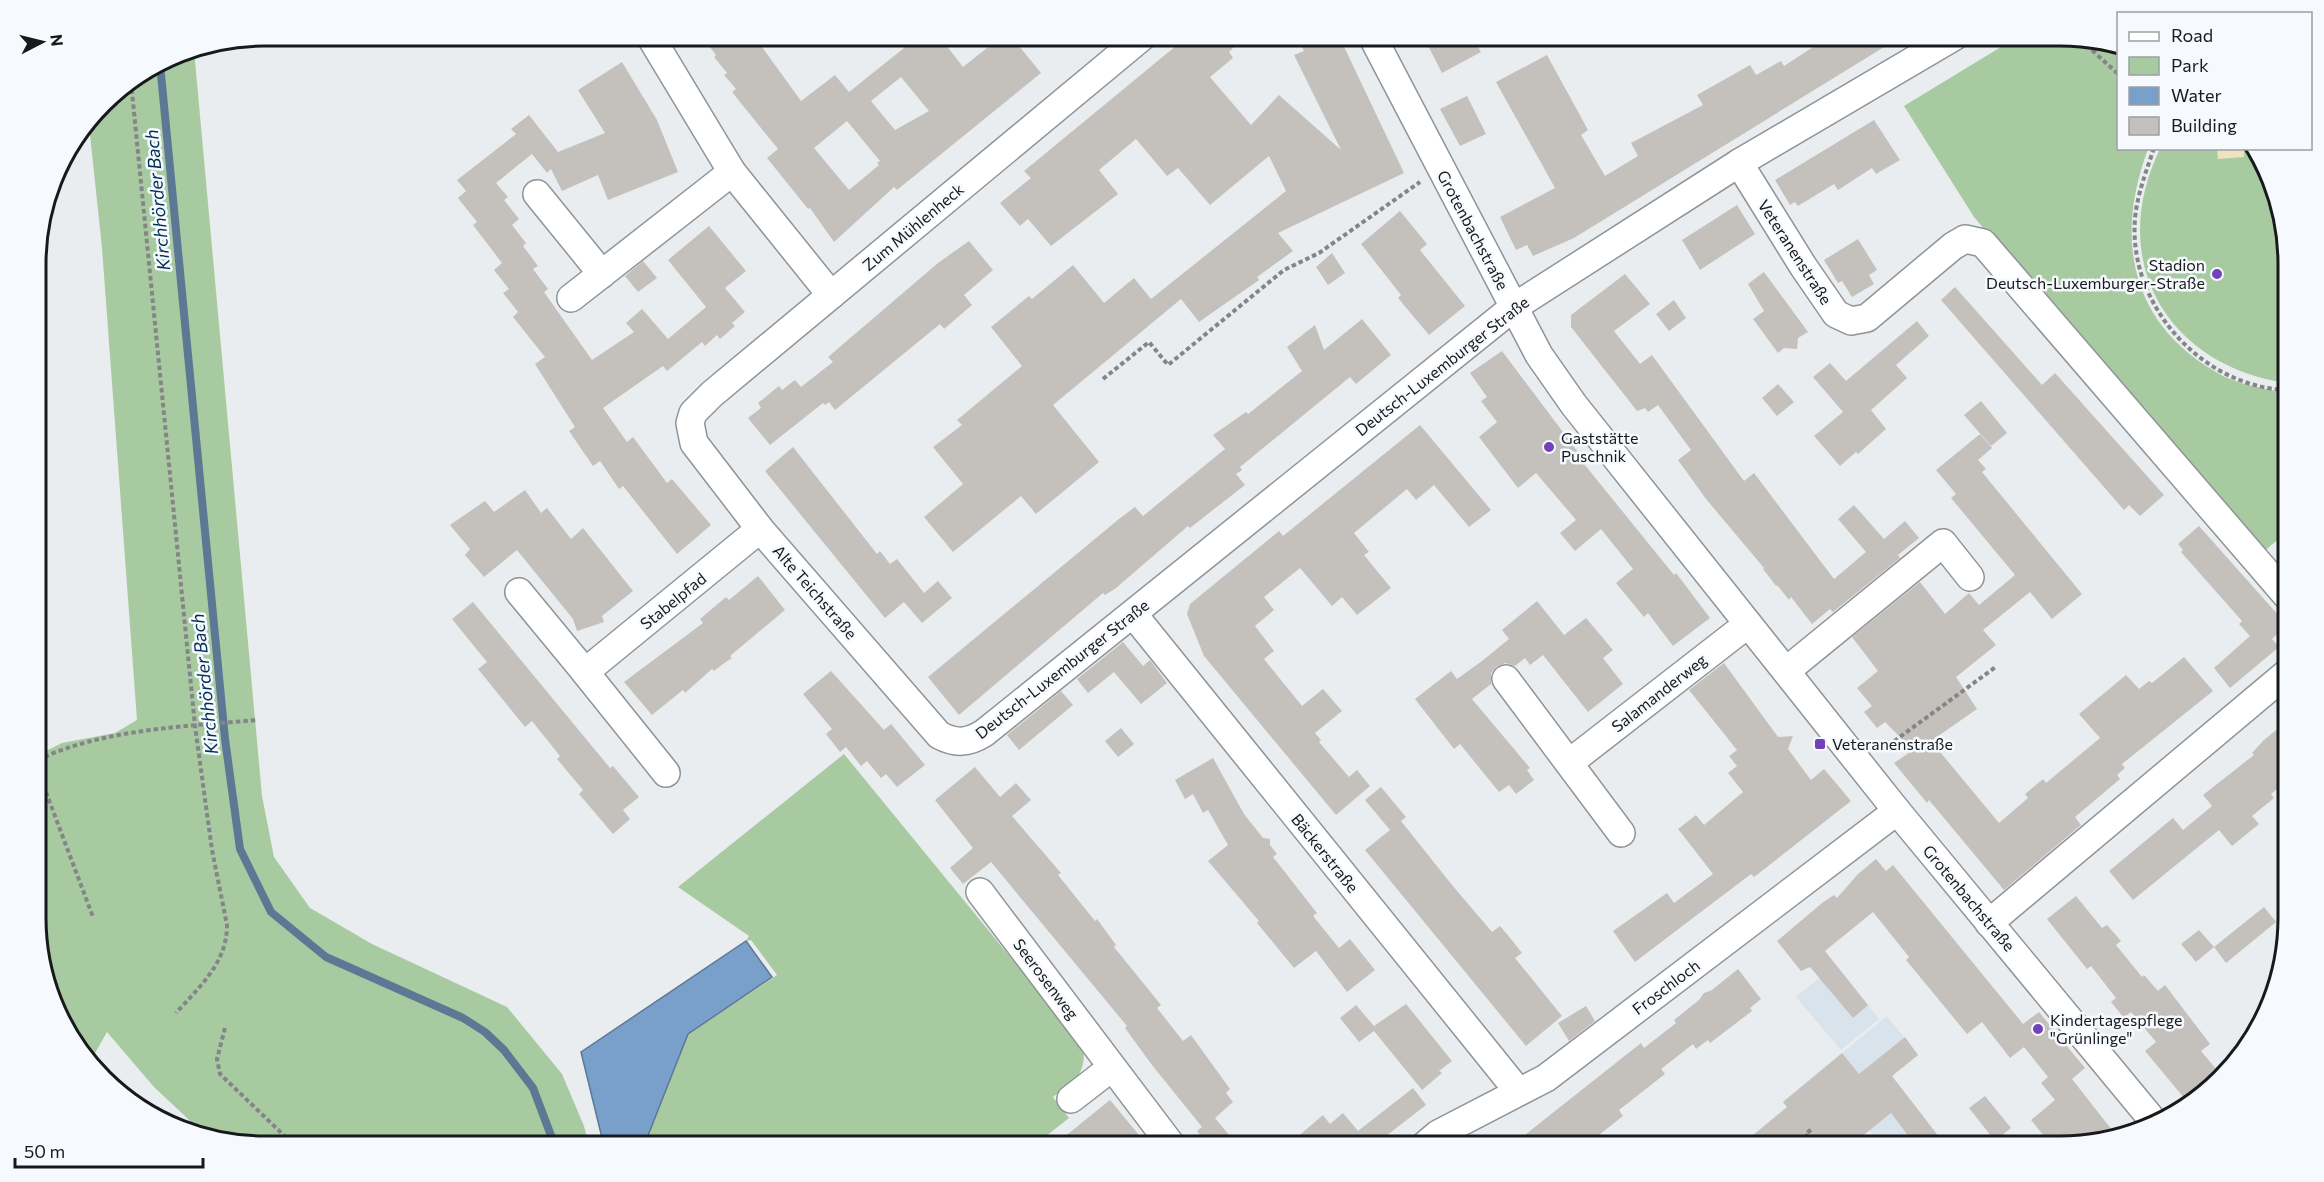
<svg xmlns="http://www.w3.org/2000/svg" width="2324" height="1182" viewBox="0 0 2324 1182" font-family="Commissioner,sans-serif">
  <style>
    .built { fill: #d8e3eb }
    .green { fill: #a7caa0 }
    .sand { fill: #ede3be }
    .water { fill: #79a0ca; stroke: #5c7895; stroke-width: 1.5 }
    .lines { fill: none; stroke-linecap: round; stroke-linejoin: round }
    .stream { stroke: #5c7895; stroke-width: 8 }
    .building { fill: #c4c1bd; fill-rule: evenodd }
    .minor-casing { stroke: #909497; stroke-width: 30 }
    .path { stroke: #838587; stroke-width: 4; stroke-dasharray: 4.5 3; stroke-linecap: butt }
    .minor { stroke: #fff; stroke-width: 27 }
    .poi-dot { fill: #7441b8; stroke: #f6fafe; stroke-width: 2 }
    .labels { text-anchor: middle; stroke-width: 5; stroke-linejoin: round; paint-order: stroke }
    .street-label { font-size: 16px; fill: #18191a; stroke: #f6fafe }
    .poi-label { font-size: 16px; fill: #18191a; stroke: #f6fafe; text-anchor: start }
    .water-label { font-size: 18px; font-style: italic; fill: #022f56; stroke: #f6fafe }
    .rim { fill: none; stroke: #18191a; stroke-width: 3 }
  </style>
  <rect width="100%" height="100%" fill="#e9edf0"/>
  <g class="built">
    <path d="M1835,965L1879,1019L1841,1050L1796,997Z"/>
    <path d="M1887,1016L1918,1055L1874,1091L1891,1113L1909,1098L1946,1146H1881L1869,1130L1818,1146L1783,1102Z"/>
  </g>
  <g class="green">
    <path d="M2019,36H2060L2118,50V148L2148,149C2115,237 2129,322 2216,372C2237,385 2263,388 2287,393V532L2262,553L1974,217L1904,106Z"/>
    <path d="M194,50L262,796L274,857L310,908L372,944L507,1007L562,1074L584,1126L589,1146H264L202,1132L154,1087L107,1032L90,1062L83,1056L54,1005L38,948V755L62,743L115,733L137,720L102,248L89,125L114,93L177,53Z"/>
    <path d="M2160,149H2254L2286,235V383C2166,365 2106,259 2160,149Z"/>
    <path d="M844,754L1083,1046C1087,1076 1074,1080 1053,1097L1069,1118L1046,1136L1054,1146H649L647,1138L688,1034L777,975L751,940L746,941L749,936L678,887Z"/>
  </g>
  <path class="sand" d="M2217,149H2244V157L2218,159Z"/>
  <path class="water" d="M746,941L772,977L688,1034L647,1138L649,1146H604L581,1052Z"/>
  <g class="lines">
    <path class="stream" d="M160,64L225,739L240,849L271,912L326,957L463,1018L485,1032L504,1050L533,1088L555,1146"/>
  </g>
  <g class="building">
    <path d="M701,36H754L801,101L835,75L849,92L919,36H939L963,67L1002,36H1011L1041,73L897,190L894,187L834,242L810,208L808,209L767,158L778,149L732,92L736,89L724,75L727,73L714,57L716,55ZM901,77L929,111L895,130L871,101ZM847,121L880,161L877,163L879,165L849,190L814,148Z"/>
    <path d="M1188,36H1245L1229,52L1233,58L1210,77L1251,125L1279,95L1341,150L1294,55L1304,51L1296,36H1339L1404,173L1278,233L1293,251L1257,277L1259,280L1199,322L1181,299L1053,405L1099,462L1036,514L1021,496L953,552L924,517L963,484L933,447L962,425L957,420L1022,366L991,327L1029,296L1032,299L1073,265L1104,303L1134,278L1151,299L1286,191L1269,156L1210,205L1178,168L1167,176L1136,139L1099,170L1118,194L1051,246L1028,219L1020,226L1000,203L1031,178L1024,171Z"/>
    <path d="M1423,36H1472L1481,52L1442,73Z"/>
    <path d="M1830,36H1902L1574,238L1533,256L1527,245L1516,250L1500,217L1555,188L1496,82L1547,55L1588,130L1581,135L1605,176L1638,156L1631,143L1703,105L1697,95L1750,65L1756,75L1781,61L1784,66Z"/>
    <path d="M622,62L657,120L678,172L608,200L598,175L562,191L551,169L547,173L532,154L496,183L508,197L504,200L519,219L512,225L526,243L523,246L538,266L533,269L548,289L544,292L592,360L634,332L626,323L642,309L668,339L706,307L668,260L709,226L746,271L725,288L745,312L732,323L735,326L720,339L717,335L705,346L702,342L667,371L663,366L603,408L627,442L633,437L667,483L672,479L711,525L677,554L623,486L619,489L600,461L593,466L569,431L575,427L535,364L545,357L513,317L518,312L503,293L509,289L494,270L502,263L473,225L477,222L458,198L466,191L457,180L516,134L511,129L529,115L558,152L605,133L578,90Z"/>
    <path d="M1467,96L1486,134L1460,146L1440,109Z"/>
    <path d="M1874,120L1900,160L1876,174L1872,168L1838,190L1834,184L1798,206L1795,202L1790,205L1775,180Z"/>
    <path d="M1737,205L1755,234L1700,270L1682,240Z"/>
    <path d="M1400,211L1427,244L1420,250L1465,306L1429,335L1398,298L1401,295L1361,244Z"/>
    <path d="M1858,239L1877,270L1869,275L1874,284L1852,297L1842,281L1838,283L1824,260Z"/>
    <path d="M969,241L993,270L964,295L972,305L944,329L940,324L835,410L829,402L825,405L823,403L770,445L748,418L761,408L758,403L779,386L782,390L795,380L801,387L833,362L828,357L938,263Z"/>
    <path d="M1332,253L1345,273L1328,285L1316,267Z"/>
    <path d="M643,261L657,278L638,292L625,276Z"/>
    <path d="M1764,272L1808,332L1798,338L1797,349L1784,348L1778,353L1753,319L1764,311L1748,284Z"/>
    <path d="M1625,274L1650,304L1614,331L1640,364L1652,355L1744,481L1754,473L1834,579L1866,552L1838,519L1854,505L1884,539L1905,521L1919,538L1898,555L1900,558L1833,612L1830,609L1812,624L1791,597L1789,600L1777,585L1776,586L1763,569L1764,568L1706,499L1678,460L1691,450L1658,405L1648,412L1645,408L1637,411L1571,327V315Z"/>
    <path d="M1955,287L2042,385L2055,373L2164,495L2140,516L2129,505L2124,510L1941,300Z"/>
    <path d="M1674,300L1686,318L1669,331L1656,314Z"/>
    <path d="M1362,319L1391,355L1356,384L1350,377L1240,467L1242,470L1236,474L1245,485L1190,528L1188,526L1116,588L1105,595L1103,593L959,715L928,677L1119,519L1135,507L1143,516L1225,449L1213,435L1246,412L1248,414L1302,371L1287,347L1315,325L1324,350Z"/>
    <path d="M1917,321L1929,336L1896,365L1907,378L1871,410L1886,429L1858,454L1856,452L1840,466L1814,436L1843,412L1813,377L1830,363L1846,381Z"/>
    <path d="M1502,351L1578,452L1576,454L1674,575L1676,573L1710,618L1673,646L1648,613L1644,617L1616,583L1633,569L1601,529L1575,551L1560,533L1576,520L1536,473L1518,488L1479,437L1497,422L1481,401L1487,397L1470,373Z"/>
    <path d="M1778,384L1794,402L1777,416L1762,398Z"/>
    <path d="M1981,401L2007,433L1991,446L1964,415Z"/>
    <path d="M1420,425L1491,510L1469,527L1434,485L1416,500L1407,489L1354,533L1369,552L1364,555L1391,588L1357,615L1342,597L1332,606L1300,568L1264,597L1274,610L1255,626L1274,651L1264,659L1302,706L1323,689L1342,711L1315,733L1321,740L1319,742L1349,777L1357,770L1370,786L1336,815L1204,656L1187,614L1190,604L1279,531L1283,536Z"/>
    <path d="M1980,434L1992,448L1978,460L1986,469L1982,472L2082,594L2052,619L2030,592L1983,630L1996,645L1956,677L1977,709L1931,741L1999,823L2028,798L2025,794L2043,779L2046,783L2100,738L2079,714L2126,675L2139,689L2149,681L2152,683L2184,657L2213,691L2122,764L2125,768L2117,775L2120,779L2075,817L2081,825L2004,890L1929,800L1927,803L1894,763L1913,750L1885,722L1877,728L1864,712L1872,706L1857,688L1878,671L1852,637L1920,582L1945,614L1969,593L1979,605L2015,575L1951,498L1956,494L1936,470Z"/>
    <path d="M793,447L877,554L880,551L890,564L897,559L924,593L938,581L952,598L922,623L904,602L885,618L765,471Z"/>
    <path d="M525,490L541,513L547,508L571,539L583,528L633,591L602,616L604,622L577,631L573,619L517,550L484,577L465,555L470,549L450,525L485,501L494,512Z"/>
    <path d="M2199,526L2287,625L2272,639L2279,647L2230,688L2214,668L2250,636L2239,624L2242,621L2181,552L2183,550L2178,544Z"/>
    <path d="M758,576L785,610L730,656L732,658L723,664L714,671L712,669L685,693L683,690L652,715L624,682L703,623L700,619L726,597L729,600Z"/>
    <path d="M1537,601L1564,635L1586,618L1613,650L1603,658L1623,684L1588,712L1543,655L1530,665L1525,658L1515,666L1505,663L1496,667L1491,673V684L1472,699L1530,768L1527,770L1534,780L1516,794L1509,785L1499,792L1460,744L1454,749L1415,699L1451,671L1457,679L1482,661L1509,639L1502,630Z"/>
    <path d="M473,602L610,768L613,766L639,797L623,810L630,819L613,834L579,794L583,790L557,759L560,756L532,721L525,727L478,669L487,662L452,619Z"/>
    <path d="M1123,642L1143,666L1150,660L1167,683L1141,704L1114,672L1088,693L1077,679Z"/>
    <path d="M1724,663L1778,737L1793,736L1788,749L1811,780L1824,769L1851,801L1754,877L1751,874L1635,962L1613,931L1667,893L1674,903L1713,874L1678,829L1696,815L1704,825L1743,792L1728,773L1737,766L1729,756L1737,750L1689,690Z"/>
    <path d="M831,671L884,730L891,724L925,765L897,787L886,774L881,778L867,761L861,766L846,747L840,752L826,734L832,729L803,694Z"/>
    <path d="M1061,691L1073,705L1019,750L1007,735Z"/>
    <path d="M2287,721L2288,781L2271,794L2274,798L2252,816L2259,824L2232,846L2219,830L2133,900L2109,871L2173,818L2183,830L2212,806L2203,795L2254,755L2252,753L2264,740Z"/>
    <path d="M1121,728L1134,744L1118,757L1105,741Z"/>
    <path d="M1213,758L1244,814L1263,838L1270,839V845L1277,854L1273,857L1317,913L1313,916L1339,948L1350,939L1375,970L1347,992L1316,951L1294,968L1257,923L1259,921L1208,861L1228,845L1208,810L1203,813L1193,794L1185,799L1175,780Z"/>
    <path d="M975,767L1000,797L1016,783L1031,800L1012,816L1061,873L1058,875L1095,921L1097,919L1116,945L1114,947L1161,1005L1157,1008L1183,1041L1191,1035L1230,1089L1226,1093L1233,1102L1215,1118L1230,1136L1217,1146H1209L1197,1131L1202,1127L1152,1065L1125,1028L1127,1026L991,862L963,884L950,868L973,848L935,800Z"/>
    <path d="M1381,787L1406,817L1401,821L1452,885L1492,932L1500,926L1511,939L1522,953L1515,958L1562,1016L1526,1046L1365,850L1390,830L1365,800Z"/>
    <path d="M1876,859L1886,871L1893,865L2023,1024L2039,1012L2085,1068L2072,1079L2112,1130L2099,1141L2070,1146L2063,1137L2052,1146L2031,1120L2055,1100L2041,1083L2048,1077L2024,1047L2010,1058L1982,1022L1967,1034L1906,960L1909,957L1873,912L1825,951L1868,1005L1853,1018L1810,967L1801,971L1777,941L1822,903L1834,895L1837,898L1858,874Z"/>
    <path d="M2076,896L2102,928L2107,925L2121,941L2116,945L2142,977L2144,975L2158,991L2165,985L2210,1044L2201,1051L2222,1076L2190,1105L2145,1051L2156,1042L2131,1012L2124,1018L2111,1002L2116,998L2091,966L2087,969L2047,919Z"/>
    <path d="M2264,907L2276,922L2226,963L2214,947Z"/>
    <path d="M2199,930L2214,947L2196,962L2181,944Z"/>
    <path d="M1738,969L1761,999L1750,1008L1752,1011L1710,1043L1708,1040L1696,1049L1693,1044L1661,1069L1665,1074L1619,1110L1623,1116L1585,1146H1535L1526,1134L1641,1043L1644,1048L1676,1023L1674,1020L1699,1000L1704,993L1712,990Z"/>
    <path d="M1406,1004L1452,1061L1439,1071L1442,1073L1422,1090L1374,1031L1359,1042L1340,1018L1356,1005L1374,1026Z"/>
    <path d="M1586,1006L1595,1021L1569,1041L1558,1023Z"/>
    <path d="M1905,1037L1918,1055L1892,1076L1946,1146H1916L1891,1113L1850,1146H1740L1787,1107L1783,1102L1842,1053L1859,1074Z"/>
    <path d="M1413,1088L1426,1105L1373,1146H1287L1323,1115L1330,1124L1343,1113L1358,1131Z"/>
    <path d="M1985,1096L2011,1128L1995,1141L1969,1108Z"/>
    <path d="M1110,1100L1148,1146H1053Z"/>
  </g>
  <g class="lines">
    <g class="minor-casing">
      <g id="minor">
        <path d="M650,36L732,172L831,295"/>
        <path d="M1143,36L712,394L693,413L690,423L694,443L760,529L939,735C956,744 968,743 984,733L1514,307L1739,163L1955,36"/>
        <path d="M1372,36L1539,355L1574,405L1897,811L2155,1123"/>
        <path d="M1739,163L1803,266L1836,314L1851,321L1867,318L1953,246L1965,239L1983,243L2287,596"/>
        <path d="M537,194L602,274"/>
        <path d="M571,298L732,172"/>
        <path d="M519,592L585,672"/>
        <path d="M1133,614L1518,1091"/>
        <path d="M1786,671L1943,543L1970,577"/>
        <path d="M1506,679L1621,833"/>
        <path d="M1569,763L1748,624"/>
        <path d="M666,773L585,672L760,529"/>
        <path d="M980,892L1172,1146"/>
        <path d="M1989,923L2287,673"/>
        <path d="M1071,1099L1111,1068"/>
        <path d="M1424,1146L1438,1134L1546,1078L1897,811"/>
      </g>
    </g>
    <g class="path">
      <path d="M2090,43L2093,51L2118,74"/>
      <path d="M131,82L195,726L212,850L227,925C227,963 200,986 176,1013"/>
      <path d="M2154,148C2146,172 2137,195 2135,219C2128,304 2201,387 2287,390"/>
      <path d="M1103,379L1149,342L1168,365L1284,270L1319,253L1420,182"/>
      <path d="M1882,750L1997,666"/>
      <path d="M38,760C101,729 189,726 258,720"/>
      <path d="M38,771L93,917"/>
      <path d="M225,1028L217,1059L220,1074L295,1146"/>
      <path d="M1811,1130L1805,1134L1814,1146"/>
    </g>
    <use href="#minor" class="minor"/>
  </g>
  <g class="poi-dot">
    <circle cx="2217" cy="274" r="6"/>
    <circle cx="1549" cy="447" r="6"/>
    <rect x="1814" y="738" width="12" height="12" rx="3"/>
    <circle cx="2038" cy="1029" r="6"/>
  </g>
  <g class="labels">
    <g class="street-label">
      <text transform="translate(913 227) rotate(-40)" y="6">Zum Mühlenheck</text>
      <text transform="translate(1473 230) rotate(62)" y="6">Grotenbachstraße</text>
      <text transform="translate(1795 252) rotate(57)" y="6">Veteranenstraße</text>
      <text transform="translate(1442 366) rotate(-38)" y="6">Deutsch-Luxemburger Straße</text>
      <text transform="translate(815 592) rotate(49)" y="6">Alte Teichstraße</text>
      <text transform="translate(673 601) rotate(-39)" y="6">Stabelpfad</text>
      <text transform="translate(1062 669) rotate(-38)" y="6">Deutsch-Luxemburger Straße</text>
      <text transform="translate(1659 693) rotate(-38)" y="6">Salamanderweg</text>
      <text transform="translate(1325 853) rotate(51)" y="6">Bäckerstraße</text>
      <text transform="translate(1969 898) rotate(50)" y="6">Grotenbachstraße</text>
      <text transform="translate(1046 979) rotate(53)" y="6">Seerosenweg</text>
      <text transform="translate(1666 987) rotate(-37)" y="6">Froschloch</text>
    </g>
    <g class="poi-label">
      <text x="2205" y="271" text-anchor="end">Stadion<tspan x="2205" dy="18">Deutsch-Luxemburger-Straße</tspan></text>
      <text x="1561" y="444">Gaststätte<tspan x="1561" dy="18">Puschnik</tspan></text>
      <text x="1832" y="750">Veteranenstraße</text>
      <text x="2050" y="1026">Kindertagespflege<tspan x="2050" dy="18">"Grünlinge"</tspan></text>
    </g>
    <g class="water-label">
      <text transform="translate(158 200) rotate(-95)" y="6">Kirchhörder Bach</text>
      <text transform="translate(205 684) rotate(-96)" y="6">Kirchhörder Bach</text>
    </g>
  </g>
  <path d="M0 0H2324V1182H0ZM264 46H2060A218 218 0 0 1 2278 264V918A218 218 0 0 1 2060 1136H264A218 218 0 0 1 46 918V264A218 218 0 0 1 264 46Z" fill="#f6fafe" fill-rule="evenodd"/>
  <path class="rim" d="M264 46H2060A218 218 0 0 1 2278 264V918A218 218 0 0 1 2060 1136H264A218 218 0 0 1 46 918V264A218 218 0 0 1 264 46Z"/>
  <rect x="2117" y="12" width="195" height="138" fill="#f6fafe" stroke="#9da0a3" stroke-width="1.5"/>
  <rect x="2129" y="32" width="30" height="9" fill="#ffffff" stroke="#9da0a3" stroke-width="1.5"/>
  <text x="2171" y="42" font-size="18" fill="#18191a">Road</text>
  <rect x="2129" y="57" width="30" height="18" fill="#a7caa0" stroke="#9da0a3" stroke-width="1.5"/>
  <text x="2171" y="72" font-size="18" fill="#18191a">Park</text>
  <rect x="2129" y="87" width="30" height="18" fill="#79a0ca" stroke="#9da0a3" stroke-width="1.5"/>
  <text x="2171" y="102" font-size="18" fill="#18191a">Water</text>
  <rect x="2129" y="117" width="30" height="18" fill="#c4c1bd" stroke="#9da0a3" stroke-width="1.5"/>
  <text x="2171" y="132" font-size="18" fill="#18191a">Building</text>
  <g transform="translate(42 42) rotate(83)" stroke="#f6fafe" stroke-width="4.5" paint-order="stroke">
  <path d="M0-4.5L10 22L0 15L-10 22Z" fill="#18191a"/>
  <text y="-9" font-size="16" font-weight="bold" text-anchor="middle" fill="#18191a">N</text>
  </g>
  <path d="M15 1158v9h188v-9" fill="none" stroke="#18191a" stroke-width="3"/>
  <text x="24" y="1158" font-size="18" fill="#18191a" stroke="#f6fafe" stroke-width="4.5" paint-order="stroke">50 m</text>
</svg>
